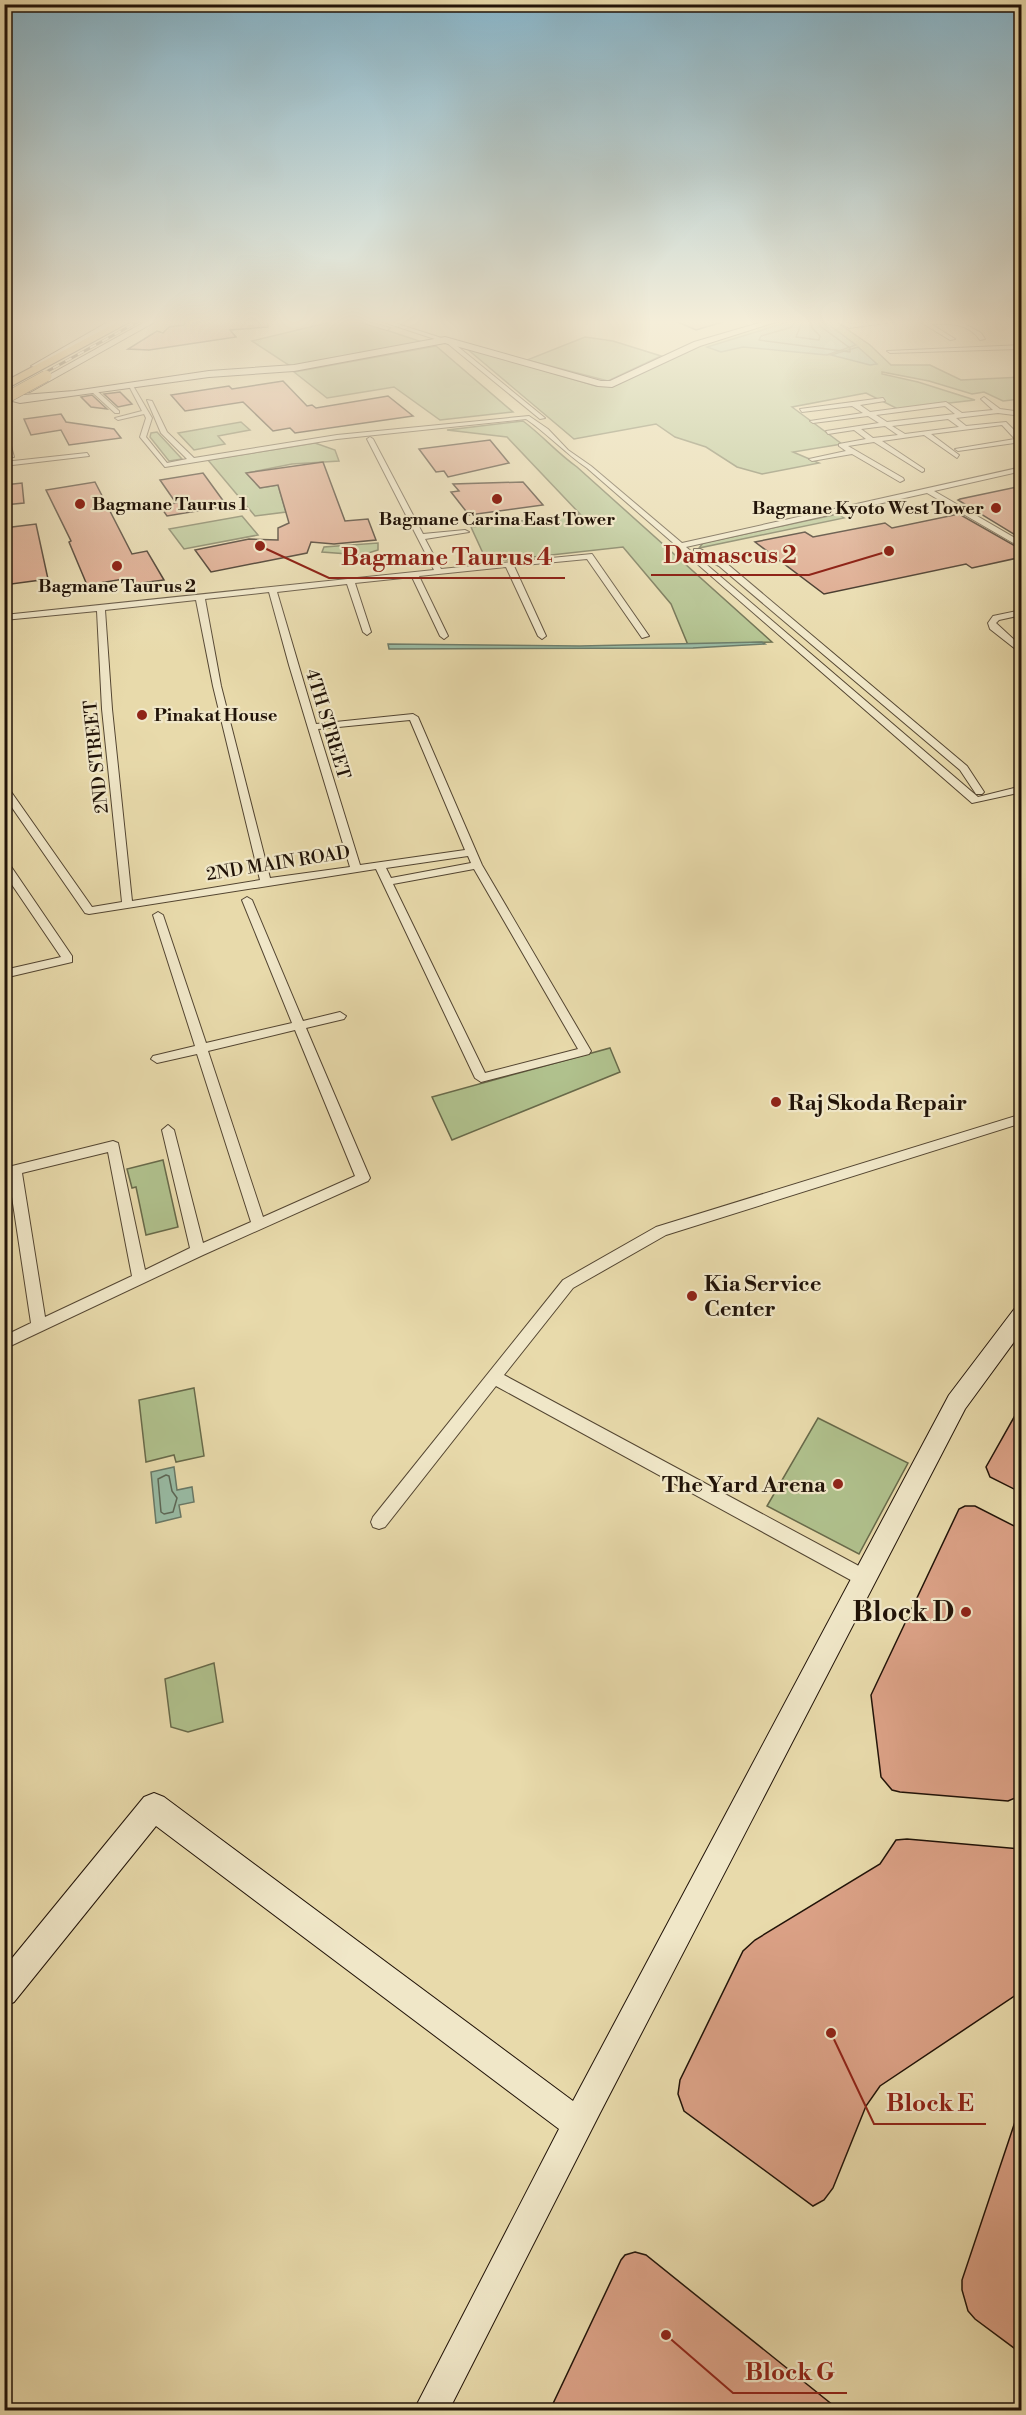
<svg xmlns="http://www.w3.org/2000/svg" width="1026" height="2415" viewBox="0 0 1026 2415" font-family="'Libre Bodoni',serif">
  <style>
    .green { fill: #b0c18d; stroke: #686a4a; stroke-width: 1.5 }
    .water { fill: #98bba4; stroke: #687866; stroke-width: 1.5 }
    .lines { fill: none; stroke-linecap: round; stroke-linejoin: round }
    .shore { stroke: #5c6756; stroke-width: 1.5 }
    .building { fill: #dba186; stroke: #211308; stroke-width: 1.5 }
    .street-casing { stroke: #534531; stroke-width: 2 }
    .secondary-casing { stroke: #211308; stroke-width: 2 }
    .highway-casing { stroke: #211308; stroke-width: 2 }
    .street { fill: #f0e7c8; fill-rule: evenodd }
    .secondary { fill: #f0e7c8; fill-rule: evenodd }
    .highway { fill: #e4bd76; fill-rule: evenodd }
    .rail-casing { stroke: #211308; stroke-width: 3 }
    .rail { stroke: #f0e7c8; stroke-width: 2; stroke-dasharray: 7; stroke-linecap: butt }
    .highway-bridge-casing { stroke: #211308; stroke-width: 12; stroke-linecap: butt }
    .highway-bridge { stroke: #e4bd76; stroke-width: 11 }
    .poi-dot { fill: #8f2418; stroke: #f0e7c8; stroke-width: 2 }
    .labels { text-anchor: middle; stroke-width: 4.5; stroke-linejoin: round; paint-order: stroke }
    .far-poi-label { font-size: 18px; font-weight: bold; fill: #211308; stroke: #f0e7c8; text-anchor: start }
    .far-street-label { font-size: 18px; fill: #211308; stroke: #f0e7c8 }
    .poi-label { font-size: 22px; font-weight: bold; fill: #211308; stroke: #f0e7c8; text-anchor: start }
    .near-poi-label { font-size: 27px; font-weight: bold; fill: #211308; stroke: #f0e7c8; text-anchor: end }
    .leader { fill: none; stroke: #8f2418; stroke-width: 2 }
    .callout-dot { fill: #8f2418; stroke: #f0e7c8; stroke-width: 2 }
    .callout-label { font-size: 24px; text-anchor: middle; font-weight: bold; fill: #8f2418; stroke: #f0e7c8; stroke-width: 4.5; stroke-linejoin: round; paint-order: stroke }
  </style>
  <rect width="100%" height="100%" fill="#e8daab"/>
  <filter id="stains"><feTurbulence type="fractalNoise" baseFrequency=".00333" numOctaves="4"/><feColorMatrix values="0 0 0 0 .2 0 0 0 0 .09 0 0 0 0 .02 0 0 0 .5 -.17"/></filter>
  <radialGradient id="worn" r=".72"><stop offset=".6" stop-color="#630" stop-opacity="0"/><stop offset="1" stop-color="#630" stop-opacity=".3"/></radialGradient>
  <g class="green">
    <path d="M343,319L374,326L422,342L290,366L252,341Z"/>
    <path d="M788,319H832L870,345L891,365H930L961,380L1021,377V399L1003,401L984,392L972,394L929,381L882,372V374L918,382L975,400L898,409L866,393L792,407L842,444L793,452L819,463L762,474L737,467L706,447L675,437L656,424L574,439L466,348L596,386L616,384L706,343Z"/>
    <path d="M585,337L613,341L661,356L608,381L527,360Z"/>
    <path d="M436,346L513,412L440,420L394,387L327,398L294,372Z"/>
    <path d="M523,421C542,435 557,453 577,467L772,642L688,645L671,604L623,547L487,562L471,527L580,514L507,437L447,430Z"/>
    <path d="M241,422L250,430L218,436L225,444L194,450L178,433Z"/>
    <path d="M157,432L182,459L169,461L150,437L151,433Z"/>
    <path d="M315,443L335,450L339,461L292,464L247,473L260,488L278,485L286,512L255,516L208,460Z"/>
    <path d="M838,514L844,518L699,548L703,543Z"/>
    <path d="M242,516L258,535L184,549L169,529Z"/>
    <path d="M378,543V550L362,555L322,552L324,547Z"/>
    <path d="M610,1048L620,1072L452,1140L432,1097Z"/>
    <path d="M163,1160L178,1227L146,1235L136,1187L132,1188L127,1169Z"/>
    <path d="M194,1388L204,1456L176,1462L174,1455L146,1462L139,1400Z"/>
    <path d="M818,1418L908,1463L859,1554L767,1506Z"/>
    <path d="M214,1663L223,1722L188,1732L171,1727L165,1679Z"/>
  </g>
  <g class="water">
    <path d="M798,319H821L856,345L827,355L743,347L721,352L707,347Z"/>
    <path d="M858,347L877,364L870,365L831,355Z"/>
    <path d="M762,642L765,644L693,648L389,649L388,644L580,646Z"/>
    <path d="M174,1467L177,1490L192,1487L194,1502L179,1505L181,1517L156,1523L151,1472Z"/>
  </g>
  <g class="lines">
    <g class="shore">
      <path d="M795,319L792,327L761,336L759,340L850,352V348L820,326L818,319"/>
      <path d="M803,319L796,337L819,340L820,336L812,328L810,319"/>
      <path d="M166,1475L169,1476L172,1491L177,1498L173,1512L164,1514L161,1512L158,1479Z"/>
    </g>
  </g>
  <g class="building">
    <path d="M186,319H267L268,327L230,330L236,337L149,350L128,349L157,331L163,333L169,327L184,325Z"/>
    <path d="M671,319H723V322L696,330Z"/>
    <path d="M283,381L307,406L312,405L316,408L388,396L413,416L295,433L290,428L273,431L243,402L185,411L171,395L229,386L232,389Z"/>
    <path d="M120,392L132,404L118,407L104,394Z"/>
    <path d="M92,395L107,409L91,407L81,397Z"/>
    <path d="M61,414L66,422L114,429L121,438L69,445L61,430L31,435L24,419Z"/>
    <path d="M490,440L509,463L448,477L444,471L436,472L419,449Z"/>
    <path d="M323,462L345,521L368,519L376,540L334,544L311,542L307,553L211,572L195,550L249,539L278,540V528L289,523L278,485L260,488L246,473Z"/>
    <path d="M203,473L227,506L167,516L160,506L176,503L160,480Z"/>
    <path d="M95,482L132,554L147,551L164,580L133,584L130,578L87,585L69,542L71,541L46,490Z"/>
    <path d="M523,482L543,505L469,515L451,492L459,491L453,484Z"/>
    <path d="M22,483L24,503L4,505V485Z"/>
    <path d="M1022,486V539L958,500L960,499Z"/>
    <path d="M959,514L1022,550V557L972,568L966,564L824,594L755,542L805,532L813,537L885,523L892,528Z"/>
    <path d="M36,524L48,579L4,585V528Z"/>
    <path d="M1022,1403V1493L990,1477L986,1467Z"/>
    <path d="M965,1506H975L1022,1530V1727L1018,1742L1022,1758V1795L1008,1801L900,1792L892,1790L881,1777L871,1695L959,1509Z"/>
    <path d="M907,1839L1022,1849V1991L880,2086L866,2106L833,2188L824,2200L813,2206L684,2111L678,2094L680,2080L743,1951L755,1940L880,1864L896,1840Z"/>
    <path d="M1019,2110H1022V2354L975,2319L968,2311L962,2290V2280Z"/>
    <path d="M635,2252L646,2255L839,2410H550L621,2260L625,2255Z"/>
  </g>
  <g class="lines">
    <g class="street-casing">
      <g id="street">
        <path d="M351,319H360L390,328L387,330Z"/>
        <path d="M374,319H382L451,341L545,418L540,419L447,343Z"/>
        <path d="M833,319H840L850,324L899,319L907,320L849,328Z"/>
        <path d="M952,319H974L961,322L981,333L985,339L980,340C969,323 949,323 931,324L955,339L950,340L922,323Z"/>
        <path d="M1022,327V332L1019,331L1018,330Z"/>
        <path d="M1022,345V349L890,353L887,351Z"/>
        <path d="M128,384H132L152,418L146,437L167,463L187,459L161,433L147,400L152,401L167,432L194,458L337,435L529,416L548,429L568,450L591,466L682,543L1022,467V471L934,491L1022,542V548L927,493L686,547L978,797L1022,786V792L972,803L587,468C565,453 548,434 526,419L337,439L165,467L140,437L146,418L144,414L118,420L115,418L142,411Z"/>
        <path d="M92,390H96L119,411V413H115L92,392Z"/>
        <path d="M984,397L1000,409L1022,412V416L998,413L956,418L966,426L1006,422L1022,438V442L958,451L955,449L1015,439L1002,425L931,434L959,455L957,458L924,435L882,441L924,469V471L922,472L874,442L848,446L903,478L904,480L900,482L852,454L812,461L809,459L846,451L839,446V444L866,439L854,430L828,434L826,431L879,423L868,416L813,423L810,421L863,413L852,406L802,412L800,409L883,398L885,401L860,405L870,412L946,402L962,413L993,410L981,399ZM945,406L955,414L887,422L876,415ZM948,419L959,427L905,434L892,426ZM885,426L898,435L873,438L861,429Z"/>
        <path d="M4,430L7,432L14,457L9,456L4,444Z"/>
        <path d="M370,437L373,439L423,534L465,530L469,532L425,539L441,569L592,554L649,636L642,638L587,559L514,566L546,636L542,639L538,636L506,567L419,576L448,636L444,639L440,636L412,577L355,583L371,632L367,635L363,632L347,584L277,592L316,724L413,714L418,717L482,865L591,1051L589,1054L481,1082L475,1078L376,869L89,914L85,913L4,796V785L7,786L92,907L122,902L102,709L97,611L4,620V615L434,570L367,439ZM269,592L289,665L350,867L270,878L221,686L205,599ZM196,600L213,686L260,880L132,901L112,709L105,610ZM410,720L465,850L360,865L318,729ZM468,856L471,863L391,878L386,868ZM474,869L578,1049L485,1073L393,884Z"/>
        <path d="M87,453L89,456L4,466V462Z"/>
        <path d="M694,549H700L725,562L967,766L984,792L982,794H976L960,770L719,566L694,553Z"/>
        <path d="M1022,610V615L999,620L996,623L1022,647V654L990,629L988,623L993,616Z"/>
        <path d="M4,861L8,862L72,956V962L4,978V970L61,957L4,873Z"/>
        <path d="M247,897L252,900L303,1021L340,1012L346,1016L344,1019L306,1028L370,1178L368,1181L203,1255L4,1349V1336L31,1323L9,1177L4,1178V1168L113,1141L118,1143L145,1270L190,1248L162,1130L168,1125L174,1130L203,1243L251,1222L197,1054L157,1063L151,1059L153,1056L195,1046L153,915L158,912L163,915L206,1043L292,1023L242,900ZM295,1030L355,1176L263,1217L208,1051ZM108,1152L132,1276L45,1317L22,1173Z"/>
        <path d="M1022,1114V1123L666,1235L573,1288L504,1375L870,1572L872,1578L870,1584L864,1586L858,1584L496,1386L385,1527L379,1529L373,1527L371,1522L373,1517L563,1280L656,1227Z"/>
      </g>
    </g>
    <g class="secondary-casing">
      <g id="secondary">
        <path d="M113,319H123L38,368L31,366Z"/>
        <path d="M150,319H160L30,392L22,390Z"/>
        <path d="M773,319H785L700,346L612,387L598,386L445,343L294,371L209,377L20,403L5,399L10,396L74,391L209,371L294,365L445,337L601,381H610L694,342Z"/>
        <path d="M1022,1306V1331L965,1409L600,2113L449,2410H414L559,2129L156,1826L14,2002L4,2007V1968L144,1797L154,1793L164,1797L573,2101L949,1395L1015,1308Z"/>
      </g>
    </g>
    <g class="highway-casing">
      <path id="highway" d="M123,319H135L4,390V382Z"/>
    </g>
    <use href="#street" class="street"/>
    <use href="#secondary" class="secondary"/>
    <use href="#highway" class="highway"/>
    <g class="rail-casing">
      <path id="rail" d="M4,395L143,319"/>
    </g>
    <use href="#rail" class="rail"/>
    <g class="highway-bridge-casing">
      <path id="highway-bridge" d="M4,399L46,376"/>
    </g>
    <use href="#highway-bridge" class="highway-bridge"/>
  </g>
  <linearGradient id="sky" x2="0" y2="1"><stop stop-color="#88b7cd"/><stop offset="0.49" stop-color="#f5eed9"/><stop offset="1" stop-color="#f5eed9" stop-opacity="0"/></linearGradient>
  <rect width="1026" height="657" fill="url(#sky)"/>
  <g class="poi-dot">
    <circle cx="497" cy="499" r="6"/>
    <circle cx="80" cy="504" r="6"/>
    <circle cx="996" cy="508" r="6"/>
    <circle cx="117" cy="566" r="6"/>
    <circle cx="142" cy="715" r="6"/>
    <circle cx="776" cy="1102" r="6"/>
    <circle cx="692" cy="1296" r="6"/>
    <circle cx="838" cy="1484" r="6"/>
    <circle cx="966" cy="1612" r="6"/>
  </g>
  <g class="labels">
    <g class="far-poi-label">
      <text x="92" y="510">Bagmane Taurus 1</text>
      <text x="984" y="514" text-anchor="end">Bagmane Kyoto West Tower</text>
      <text x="497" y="525" text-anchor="middle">Bagmane Carina East Tower</text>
      <text x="117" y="592" text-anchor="middle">Bagmane Taurus 2</text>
      <text x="154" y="721">Pinakat House</text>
    </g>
    <g class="far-street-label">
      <text transform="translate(328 724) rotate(73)" y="6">4TH STREET</text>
      <text transform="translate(96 757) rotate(-96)" y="6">2ND STREET</text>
      <text transform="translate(278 863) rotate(-9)" y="6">2ND MAIN ROAD</text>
    </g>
    <g class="poi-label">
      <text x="788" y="1110">Raj Skoda Repair</text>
      <text x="704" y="1291">Kia Service<tspan x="704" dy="25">Center</tspan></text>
      <text x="826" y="1492" text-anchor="end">The Yard Arena</text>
    </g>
    <g class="near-poi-label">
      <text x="954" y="1621">Block D</text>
    </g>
  </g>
  <path class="leader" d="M889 551L809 575H651M260 546L329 578H565M831 2033L874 2124H986M666 2335L733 2393H847"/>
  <g class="callout-dot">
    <circle cx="889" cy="551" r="6"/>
    <circle cx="260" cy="546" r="6"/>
    <circle cx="831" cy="2033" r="6"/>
    <circle cx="666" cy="2335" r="6"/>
  </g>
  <g class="callout-label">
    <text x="730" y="563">Damascus 2</text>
    <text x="447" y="565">Bagmane Taurus 4</text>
    <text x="930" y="2111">Block E</text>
    <text x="790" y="2380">Block G</text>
  </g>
  <rect width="1026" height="2415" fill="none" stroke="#e8daab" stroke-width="24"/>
  <rect x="6" y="6" width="1014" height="2403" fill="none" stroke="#211308" stroke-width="3"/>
  <rect x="12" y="12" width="1002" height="2391" fill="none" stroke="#211308" stroke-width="1.5"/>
  <rect width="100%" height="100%" filter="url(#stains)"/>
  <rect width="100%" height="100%" fill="url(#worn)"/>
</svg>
